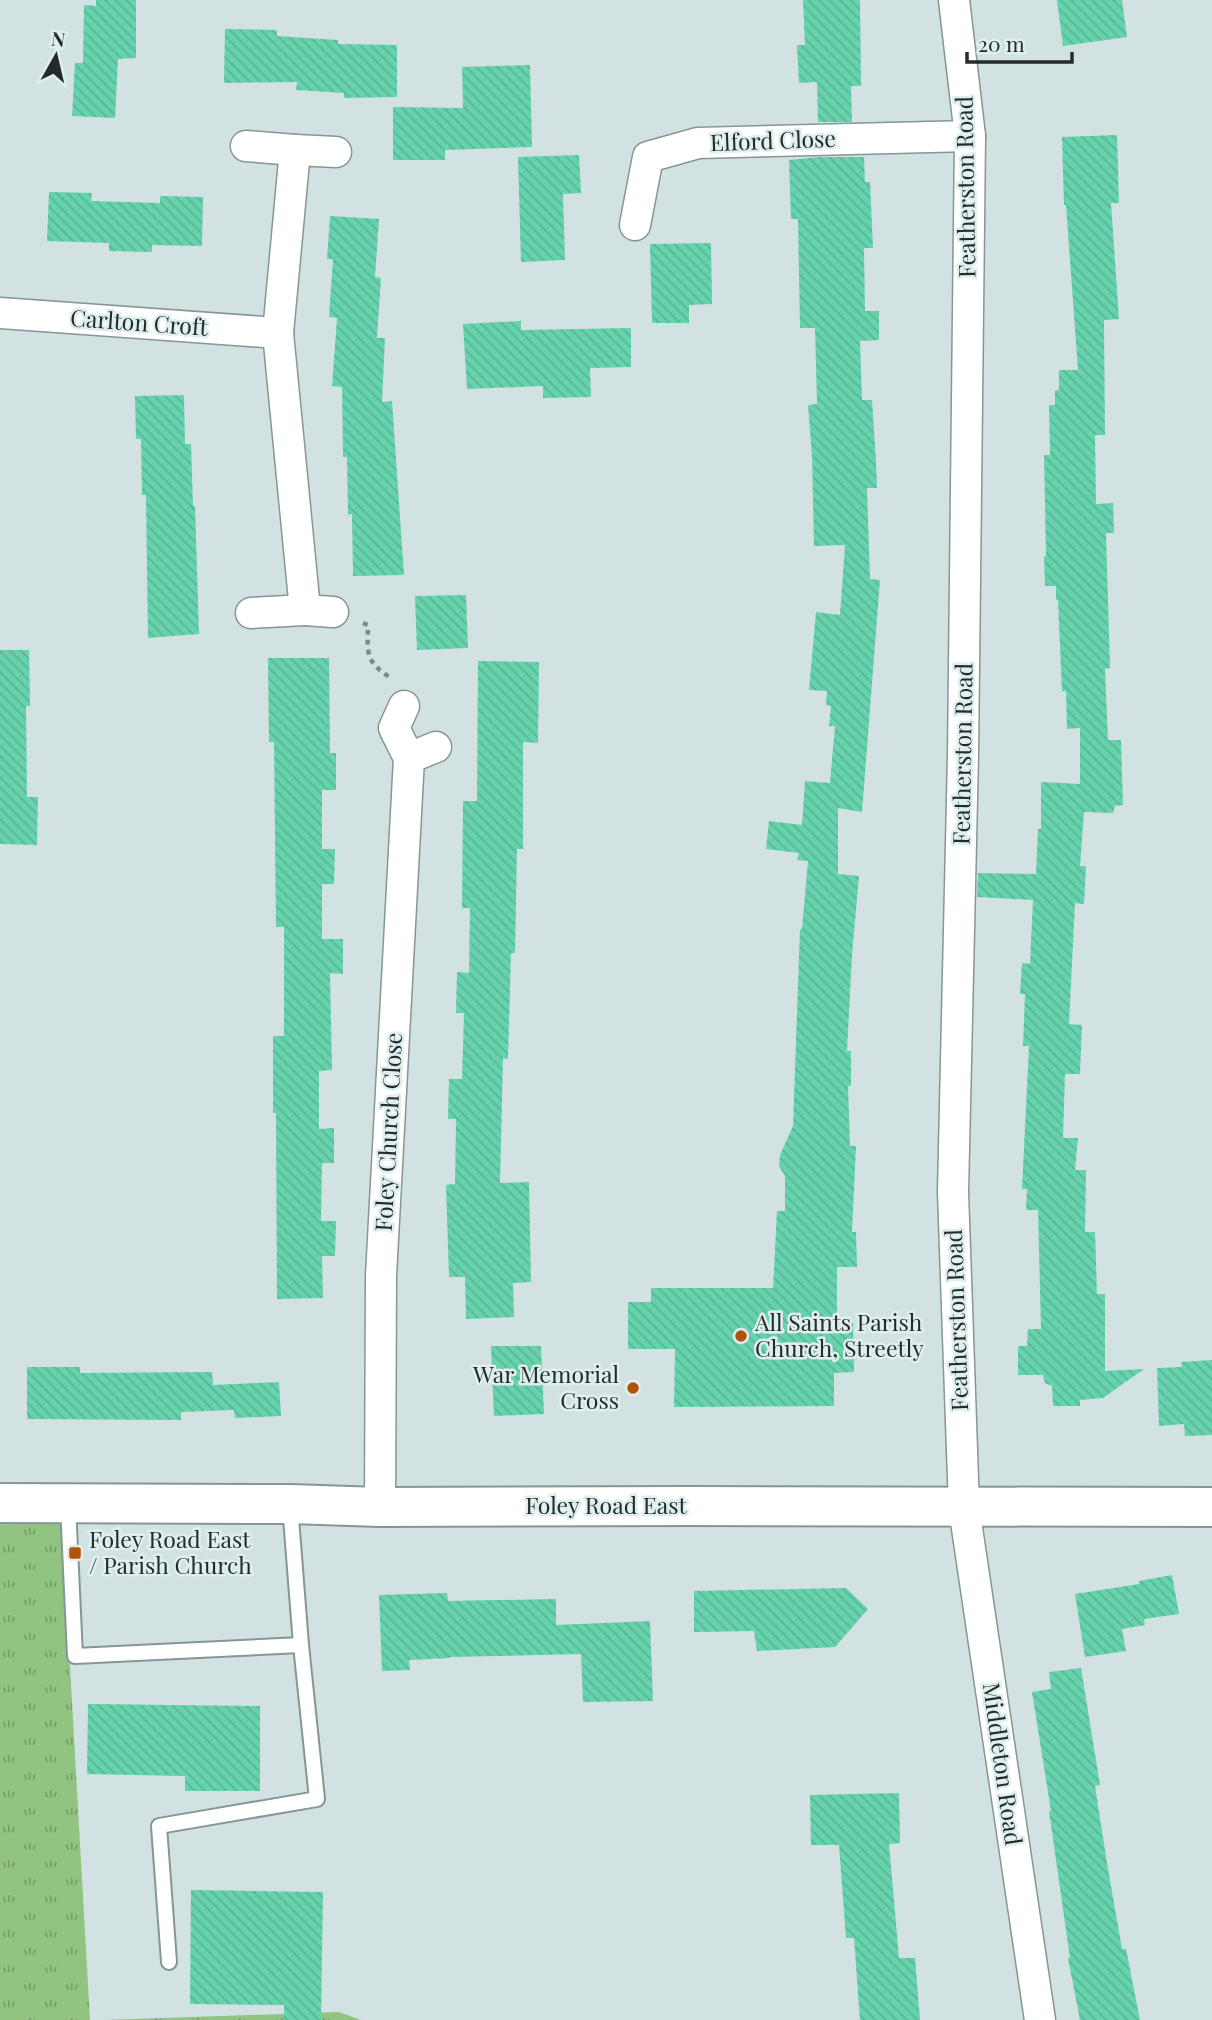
<svg xmlns="http://www.w3.org/2000/svg" width="1212" height="2020" viewBox="0 0 1212 2020" font-family="'Playfair Display',serif">
  <style>
    .grass { fill: url(#grass-tufts) }
    .building { fill: url(#building-back-hatch) }
    .lines { fill: none; stroke-linecap: round; stroke-linejoin: round }
    .lane-casing { stroke: #869595; stroke-width: 18 }
    .street-casing { stroke: #869595; stroke-width: 33 }
    .secondary-casing { stroke: #869595; stroke-width: 42 }
    .path { stroke: #7f8a8a; stroke-width: 4.5; stroke-dasharray: 5 5; stroke-linecap: butt }
    .lane { stroke: #fff; stroke-width: 14 }
    .street { stroke: #fff; stroke-width: 30 }
    .secondary { stroke: #fff; stroke-width: 38 }
    .poi-dot { fill: #b2520c; stroke: #dfefef; stroke-width: 2.5 }
    .labels { text-anchor: middle; stroke-width: 5; stroke-linejoin: round; paint-order: stroke }
    .street-label { font-size: 23px; fill: #252b2b; stroke: #dfefef }
    .poi-label { font-size: 23px; fill: #252b2b; stroke: #dfefef; text-anchor: start }
  </style>
  <defs>
    <pattern id="grass-tufts" width="24" height="20" patternUnits="userSpaceOnUse" patternTransform="scale(1.75)"><rect width="24" height="20" fill="#91c481"/><path d="M3 7l-1-3M5 7V3M7 7l1-3M15 17l-1-3M17 17v-4M19 17l1-3" fill="none" stroke="#769f6a"/></pattern>
    <pattern id="building-back-hatch" width="6" height="6" patternUnits="userSpaceOnUse" patternTransform="scale(1.75)"><rect width="6" height="6" fill="#66d3ad"/><path d="M-1 5l2 2M0 0l6 6M5-1l2 2" fill="none" stroke="#58b595"/></pattern>
  </defs>
  <rect width="100%" height="100%" fill="#d2e2e2"/>
  <g class="grass">
    <path d="M61,1508L90,2020H0V1509Z"/>
    <path d="M339,2012L361,2020H105Z"/>
  </g>
  <g class="building">
    <path d="M96,0H136V58L118,59L115,118L72,116L75,63H83L84,5L96,6Z"/>
    <path d="M803,0H860L861,86H851L852,122H818L817,82L799,83L797,45H805Z"/>
    <path d="M1057,0H1122L1127,37L1063,46Z"/>
    <path d="M225,29L277,30V36L338,40V44L397,45V97L344,98V93L296,90L297,82L224,83Z"/>
    <path d="M530,65L532,147L445,150V160H393V107L463,108L462,67Z"/>
    <path d="M1117,135L1119,203H1111L1119,319L1104,320L1105,435H1095L1096,504L1113,503L1114,533H1106L1110,668L1105,669L1108,740H1121L1123,805L1115,806L1113,813L1084,812L1080,866H1086L1084,904L1075,903L1069,1024L1082,1025L1080,1074H1065L1063,1138H1078L1075,1170H1086L1085,1232H1095L1097,1294H1105V1371L1144,1369L1103,1398L1080,1400V1406H1053L1052,1386L1045,1383L1043,1375H1018V1346H1027L1028,1329H1041L1038,1210H1026L1027,1189H1022L1029,1046H1023L1025,994H1020L1022,963L1030,964L1033,900L977,897L978,873L1036,874L1038,829H1041V782L1080,784V728L1067,729L1066,691H1062L1058,600H1056V586H1045L1044,556H1046L1044,455H1050L1049,405H1055V390H1059V370H1078L1066,205H1064L1062,137Z"/>
    <path d="M579,155L581,193L563,194L565,260L521,262L518,157Z"/>
    <path d="M819,157H864L865,182H870L873,248H864L865,311H879V340L860,341L862,400H872L876,461L877,488H867L870,579L880,580L862,812L838,808V874L859,876L852,955L847,1051H851V1086H848L850,1146H856L852,1232H856L857,1267H837V1322L853,1323L854,1372L834,1373V1406L674,1407L675,1349H628V1302H651V1288H773L777,1211H785V1176L779,1166L780,1155L793,1126L800,929H802L808,861L797,860L799,853L766,849L769,821L802,825L805,781L830,783L835,726H829L831,706L826,705L827,691L809,690L816,612L840,615L845,545L814,546L812,456L808,405L817,404L815,328H800L798,219H791L789,160Z"/>
    <path d="M49,192L92,193L91,201L160,203V196L203,197L202,246L152,245V252L109,251V243L47,241Z"/>
    <path d="M330,216L379,219L375,277L381,278L377,338H385L382,402L392,401L404,575L353,576L352,514L348,515L347,457H343L342,387L332,386L337,318L329,317L333,259H327Z"/>
    <path d="M711,243L712,304L689,305V323H652L650,244Z"/>
    <path d="M521,321V330L631,328V367L590,368L591,397L543,398V386L467,389L463,324Z"/>
    <path d="M184,395L185,444H191L193,506H195L199,634L148,638L146,495H142L141,439H136L135,396Z"/>
    <path d="M466,595L468,648L417,650L415,596Z"/>
    <path d="M0,650H29L30,706H26L27,797H38L37,845L0,844Z"/>
    <path d="M268,658H329L330,753H336V790H322V849H335L334,884H322V939H343V974L330,973L332,1070L319,1071V1129L334,1128V1163H322L321,1221H336L335,1256H322L323,1298L277,1299L276,1113H273V1036H284V927H276L274,742H269Z"/>
    <path d="M478,661L539,662L538,743L523,742V849H517L515,953H511L508,1059L503,1058L500,1183L529,1182L531,1282L513,1283L514,1317L466,1319L465,1277H449L446,1185L455,1184L456,1119H448L449,1079H462L464,1013H456L457,972L469,973L470,908H462L463,801H477Z"/>
    <path d="M491,1346H541L544,1414L494,1416Z"/>
    <path d="M1212,1360V1435L1185,1436L1184,1424L1159,1426L1157,1368L1182,1367L1181,1362Z"/>
    <path d="M27,1367H80V1373L212,1372L213,1385L279,1382L281,1416L235,1418L234,1410L181,1412V1420L27,1419Z"/>
    <path d="M1172,1575L1179,1614L1144,1619L1145,1625L1122,1629L1126,1651L1085,1657L1075,1594L1139,1584V1581Z"/>
    <path d="M846,1588L868,1609L835,1647L757,1651L754,1631L694,1632V1591Z"/>
    <path d="M447,1593L448,1601L556,1599V1625L650,1621L653,1701L583,1702L581,1654L450,1657V1658L409,1660L410,1670L382,1671L379,1595Z"/>
    <path d="M1081,1668L1100,1785L1095,1786L1107,1863L1122,1949H1126L1140,2020H1080L1068,1958H1070L1049,1811H1051L1032,1692L1051,1689L1049,1672Z"/>
    <path d="M88,1704L260,1706V1791H185V1776L87,1774Z"/>
    <path d="M899,1793L900,1843L889,1844L899,1958H915L920,2020H860L854,1938H846L839,1845H811L810,1795Z"/>
    <path d="M191,1890L323,1892L321,2020H284V2005L190,2004Z"/>
  </g>
  <g class="lines">
    <g class="lane-casing">
      <g id="lane">
        <path d="M68,1505L75,1656L301,1645"/>
        <path d="M169,1962L159,1826L317,1799L301,1645L290,1505"/>
      </g>
    </g>
    <g class="street-casing">
      <g id="street">
        <path d="M954,0L970,136L963,755L953,1192L964,1508L1040,2020"/>
        <path d="M246,146L295,150"/>
        <path d="M635,225L648,157L698,143L970,136"/>
        <path d="M0,313L278,333L305,610L333,612"/>
        <path d="M278,333L295,150L336,152"/>
        <path d="M251,613L305,610"/>
        <path d="M409,758L436,747"/>
        <path d="M380,1507L381,1276L409,758L394,728L404,706"/>
      </g>
    </g>
    <g class="secondary-casing">
      <path id="secondary" d="M0,1503L290,1504L380,1507L691,1506L1212,1507"/>
    </g>
    <path class="path" d="M363,623L368,625C367,654 366,662 391,678"/>
    <use href="#lane" class="lane"/>
    <use href="#street" class="street"/>
    <use href="#secondary" class="secondary"/>
  </g>
  <g class="poi-dot">
    <circle cx="741" cy="1336" r="7"/>
    <circle cx="633" cy="1388" r="7"/>
    <rect x="68" y="1546" width="14" height="14" rx="3.5"/>
  </g>
  <g class="labels">
    <g class="street-label">
      <text transform="translate(773 141) rotate(-2)" y="8">Elford Close</text>
      <text transform="translate(966 187) rotate(-91)" y="8">Featherston Road</text>
      <text transform="translate(139 323) rotate(4)" y="8">Carlton Croft</text>
      <text transform="translate(963 754) rotate(-89)" y="8">Featherston Road</text>
      <text transform="translate(389 1132) rotate(-87)" y="8">Foley Church Close</text>
      <text transform="translate(957 1320) rotate(-92)" y="8">Featherston Road</text>
      <text x="606" y="1514">Foley Road East</text>
      <text transform="translate(1002 1764) rotate(82)" y="8">Middleton Road</text>
    </g>
    <g class="poi-label">
      <text x="755" y="1331">All Saints Parish<tspan x="755" dy="26">Church, Streetly</tspan></text>
      <text x="619" y="1383" text-anchor="end">War Memorial<tspan x="619" dy="26">Cross</tspan></text>
      <text x="89" y="1548">Foley Road East<tspan x="89" dy="26">/ Parish Church</tspan></text>
    </g>
  </g>
  <g transform="translate(56 56) rotate(8)" stroke="#dfefef" stroke-width="5" paint-order="stroke">
  <path d="M0-5L12 26L0 18L-12 26Z" fill="#252b2b"/>
  <text y="-10" font-size="19" font-weight="bold" text-anchor="middle" fill="#252b2b">N</text>
  </g>
  <path d="M967 52v10h105v-10" fill="none" stroke="#252b2b" stroke-width="3.5"/>
  <text x="978" y="52" font-size="21" fill="#252b2b" stroke="#dfefef" stroke-width="5" paint-order="stroke">20 m</text>
</svg>
